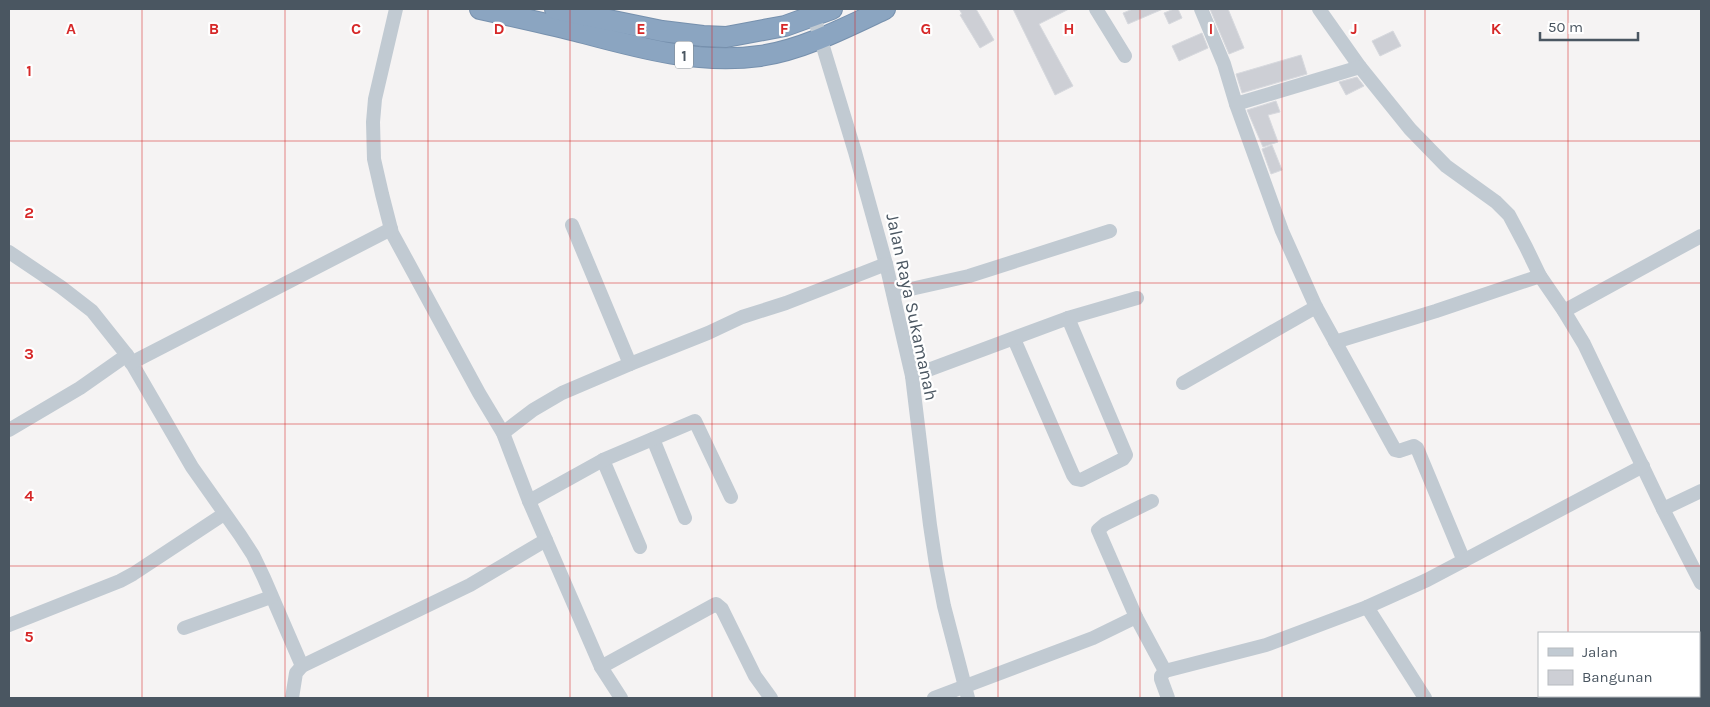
<svg xmlns="http://www.w3.org/2000/svg" width="1710" height="707" viewBox="0 0 1710 707" font-family="Karla,sans-serif">
  <style>
    .building { fill: #cdcfd5; stroke: #d7d9de }
    .lines { fill: none; stroke-linecap: round; stroke-linejoin: round }
    .highway-casing { stroke: #7690ad; stroke-width: 22 }
    .minor { stroke: #c1cad2; stroke-width: 14 }
    .highway { stroke: #8ba5c1; stroke-width: 20 }
    .grid { fill: none; stroke: #d62828; stroke-width: 1; stroke-opacity: 0.55 }
    .labels { text-anchor: middle; stroke-width: 4.5; stroke-linejoin: round; paint-order: stroke }
    .shield { fill: #fff; stroke: #808990; stroke-width: 1 }
    .shield-label { font-size: 16px; font-weight: bold; fill: #4a5661 }
    .street-label { font-size: 18px; fill: #4a5661; stroke: #fff }
    .grid-label { font-size: 16px; text-anchor: middle; font-weight: bold; fill: #d62828; stroke: #fff; stroke-width: 4.5; stroke-linejoin: round; paint-order: stroke }
  </style>
  <rect width="100%" height="100%" fill="#f5f3f3"/>
  <g class="building">
    <path d="M959,9H976L994,40L980,48L960,15L962,14Z"/>
    <path d="M1013,9H1069L1039,24L1073,86L1055,95Z"/>
    <path d="M1133,9H1163L1128,24L1123,13Z"/>
    <path d="M1174,9H1178L1182,18L1169,24L1164,13Z"/>
    <path d="M1210,9H1228L1244,48L1229,54Z"/>
    <path d="M1393,31L1401,46L1380,56L1372,41Z"/>
    <path d="M1202,33L1208,48L1179,61L1172,46Z"/>
    <path d="M1301,55L1307,74L1242,93L1236,74Z"/>
    <path d="M1357,77L1364,86L1346,95L1339,82Z"/>
    <path d="M1276,101L1280,112L1268,115L1278,142L1263,147L1247,110Z"/>
    <path d="M1272,145L1282,170L1271,174L1262,149Z"/>
  </g>
  <g class="lines">
    <g class="highway-casing">
      <g id="highway">
        <path d="M480,9C512,16 544,23 576,31C636,47 698,65 760,56C802,50 847,27 885,9"/>
        <path d="M555,9L662,31L703,36L726,37L785,26L832,9"/>
      </g>
    </g>
    <g class="minor">
      <path d="M396,9L375,99L373,122L374,159L382,194L392,233L479,393L503,433L529,501L601,667L621,698"/>
      <path d="M1096,9L1125,56"/>
      <path d="M1201,9L1224,64L1236,104L1282,231L1316,307L1395,450L1399,451L1414,446L1417,448L1464,561"/>
      <path d="M1319,9L1360,67L1410,129L1446,166L1496,202L1509,215L1526,247L1540,276L1564,311L1584,344L1663,509L1701,583"/>
      <path d="M814,17L855,152L886,264L912,376L930,525L936,565L944,606L968,698"/>
      <path d="M1236,104L1360,67"/>
      <path d="M572,225L630,364"/>
      <path d="M9,252L61,287L92,311L127,355L192,467L240,535L253,555L264,578L302,666"/>
      <path d="M893,293L969,276L1110,231"/>
      <path d="M1564,311L1701,236"/>
      <path d="M1014,339L1073,475L1076,479L1081,480L1123,459L1126,455L1068,318"/>
      <path d="M1335,342L1436,311L1540,276"/>
      <path d="M131,363L391,229"/>
      <path d="M912,376L1068,318L1137,298"/>
      <path d="M1183,383L1316,307"/>
      <path d="M9,430L80,388L127,355"/>
      <path d="M503,433L533,410L562,393L630,364L708,333L742,317L786,303L886,264"/>
      <path d="M653,439L685,518"/>
      <path d="M603,460L640,547"/>
      <path d="M529,501L603,460L695,421L731,497"/>
      <path d="M1663,509L1701,491"/>
      <path d="M1367,607L1425,698"/>
      <path d="M1136,617L1098,530L1105,524L1152,501"/>
      <path d="M9,625L120,581L133,574L224,514"/>
      <path d="M184,628L271,597"/>
      <path d="M601,667L716,604L722,609L755,676L771,698"/>
      <path d="M1165,671L1161,676V679L1168,698"/>
      <path d="M292,698L296,673L302,666L470,585L546,540"/>
      <path d="M934,698L1093,638L1136,617L1165,671L1266,645L1367,607L1427,580L1643,466"/>
    </g>
    <use href="#highway" class="highway"/>
  </g>
  <path class="grid" d="M142,9V698M285,9V698M428,9V698M570,9V698M712,9V698M855,9V698M998,9V698M1140,9V698M1282,9V698M1425,9V698M1568,9V633M9,141H1701M9,283H1701M9,424H1701M9,566H1701M1568,696V698"/>
  <g class="labels">
    <rect class="shield" x="675" y="41.5" width="18" height="27" rx="4"/>
    <g class="shield-label">
      <text x="684" y="61">1</text>
    </g>
    <g class="street-label">
      <text transform="translate(912 307) rotate(78)" y="6">Jalan Raya Sukamanah</text>
    </g>
  </g>
  <g class="grid-label">
    <text x="71" y="34">A</text>
    <text x="214" y="34">B</text>
    <text x="356" y="34">C</text>
    <text x="499" y="34">D</text>
    <text x="641" y="34">E</text>
    <text x="784" y="34">F</text>
    <text x="926" y="34">G</text>
    <text x="1069" y="34">H</text>
    <text x="1211" y="34">I</text>
    <text x="1354" y="34">J</text>
    <text x="1496" y="34">K</text>
    <text x="29" y="76">1</text>
    <text x="29" y="218">2</text>
    <text x="29" y="359">3</text>
    <text x="29" y="501">4</text>
    <text x="29" y="642">5</text>
  </g>
  <rect width="1710" height="707" fill="none" stroke="#4a5661" stroke-width="20"/>
  <rect x="1538" y="632" width="162" height="65" fill="#ffffff" stroke="#b7bbc0"/>
  <rect x="1548" y="648" width="25" height="8" fill="#c1cad2" stroke="#b7bbc0"/>
  <text x="1582" y="657" font-size="15" fill="#4a5661">Jalan</text>
  <rect x="1548" y="670" width="25" height="15" fill="#cdcfd5" stroke="#b7bbc0"/>
  <text x="1582" y="682" font-size="15" fill="#4a5661">Bangunan</text>
  <path d="M1540 32v8h98v-8" fill="none" stroke="#4a5661" stroke-width="2.5"/>
  <text x="1548" y="32" font-size="15" fill="#4a5661" stroke="#ffffff" stroke-width="4" paint-order="stroke">50 m</text>
</svg>
